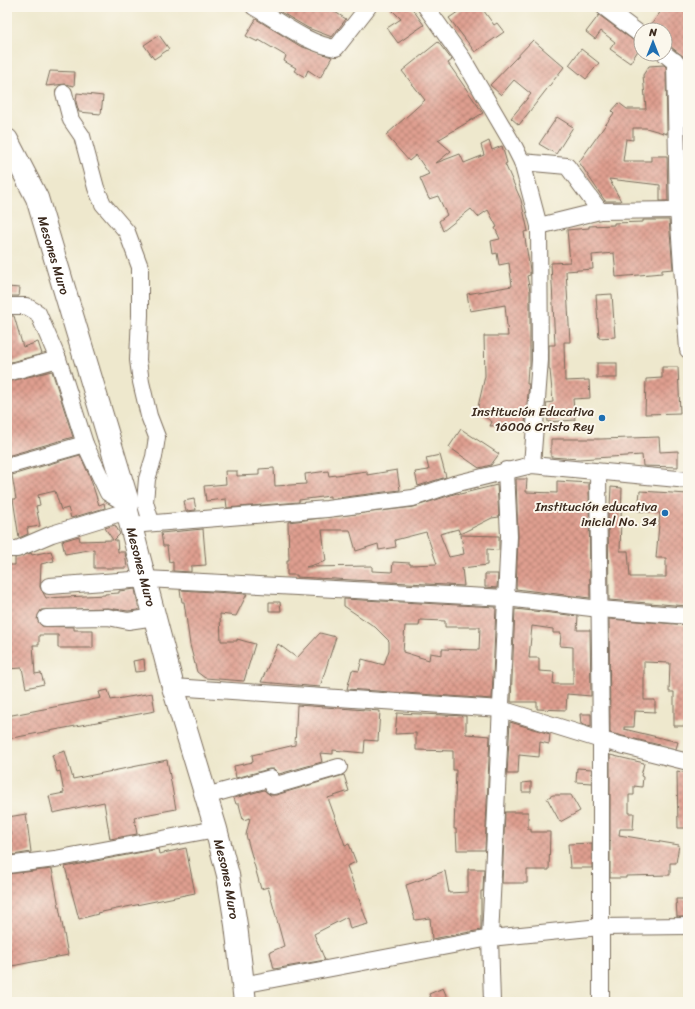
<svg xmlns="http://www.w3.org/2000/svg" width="695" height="1009" viewBox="0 0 695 1009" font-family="Sriracha,sans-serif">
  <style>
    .building { fill: url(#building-cross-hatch); fill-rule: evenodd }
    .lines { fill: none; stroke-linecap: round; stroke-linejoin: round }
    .minor-casing { stroke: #7a6c5b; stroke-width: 18 }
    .highway-casing { stroke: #7a6c5b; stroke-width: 24 }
    .minor { stroke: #fff; stroke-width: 16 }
    .highway { stroke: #fff; stroke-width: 22 }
    .poi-dot { fill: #1f6fb2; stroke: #fbf7ec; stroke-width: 1.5 }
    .labels { text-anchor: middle; stroke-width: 4; stroke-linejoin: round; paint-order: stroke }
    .street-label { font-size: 13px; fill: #3b2a1e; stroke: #fbf7ec }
    .poi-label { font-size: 13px; fill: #3b2a1e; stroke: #fbf7ec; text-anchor: end }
  </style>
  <defs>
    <pattern id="building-cross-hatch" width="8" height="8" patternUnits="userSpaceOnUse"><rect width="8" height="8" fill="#df9f90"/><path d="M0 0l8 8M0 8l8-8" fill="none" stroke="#b68275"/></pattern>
  </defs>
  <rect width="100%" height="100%" fill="#fbf7ec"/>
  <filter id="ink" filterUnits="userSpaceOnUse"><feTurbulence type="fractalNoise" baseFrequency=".025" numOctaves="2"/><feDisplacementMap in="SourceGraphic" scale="8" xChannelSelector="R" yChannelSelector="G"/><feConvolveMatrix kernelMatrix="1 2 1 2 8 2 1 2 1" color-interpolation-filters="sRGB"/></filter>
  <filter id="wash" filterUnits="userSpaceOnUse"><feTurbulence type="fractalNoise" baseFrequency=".012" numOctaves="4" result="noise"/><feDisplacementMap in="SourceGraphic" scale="16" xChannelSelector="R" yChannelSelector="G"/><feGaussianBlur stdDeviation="0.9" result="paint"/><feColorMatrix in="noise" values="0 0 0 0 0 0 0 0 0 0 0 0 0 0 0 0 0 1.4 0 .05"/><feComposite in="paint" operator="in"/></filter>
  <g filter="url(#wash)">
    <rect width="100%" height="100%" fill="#eee8cd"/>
    <g id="blocks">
      <g class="building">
        <path d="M272,7H327L346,19L332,37L308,28Z"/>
        <path d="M389,7H411L424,25L398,43L387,28L401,19Z"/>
        <path d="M465,7H481L494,25L497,23L504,32L475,52L449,18Z"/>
        <path d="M664,7H688V60L671,47L665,45V30L648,29Z"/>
        <path d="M599,15L641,46L630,63L610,49L615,42L601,31L595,39L586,32Z"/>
        <path d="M256,19L300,46L332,57L320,78L308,70L305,77L294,71L296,68L284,61L286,56L259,40L258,42L246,36Z"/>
        <path d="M159,35L169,49L154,59L144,45Z"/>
        <path d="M533,40L564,67L519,125L511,118L531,94L514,80L501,95L490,85Z"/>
        <path d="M438,42L452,60L448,63L483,113L438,140L451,151L436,163L460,154L464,163L484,155L481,145L489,141L492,150L502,146L507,163L505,164L521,200L528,231L524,232L530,270V275L527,276L530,291V367H528L527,384H529L525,424L490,426L492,422L477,411L485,376L484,336H508L505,305L470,311L467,294L512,286L509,263L499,265L497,253L493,254L491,241L500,239L495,228L497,227L488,210L478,217L471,209L443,231L439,221L447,215L438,196L429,199L420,178L429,174L416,155L409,161L386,135L425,100L402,71Z"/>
        <path d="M581,49L599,63L586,79L569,65Z"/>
        <path d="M664,65L666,67L667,134L646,128H633V140L626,139L623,161H651V156H667L668,201H660V185L609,179L621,201H605L579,162L614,113L612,111L619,103L627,109H646L643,75L649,66Z"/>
        <path d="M50,71L75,72L74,86L66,84L46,86Z"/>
        <path d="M685,86H688V139H686Z"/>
        <path d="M77,93L103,96L101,114L79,112L76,102Z"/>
        <path d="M557,117L573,127L556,154L539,144Z"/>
        <path d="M686,156H688V217L687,210Z"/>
        <path d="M643,220H669L673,269L662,270V273L616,277L614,253L592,255L593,269L566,271L570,342H564L565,381L589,380L590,398L573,399L575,420L548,422L546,403L553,402L550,370H549V345H555L551,263L570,262L567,230L589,228V226L614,225V223L643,222Z"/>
        <path d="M7,287L20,288L19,296H7Z"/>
        <path d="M612,294L615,337L599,338L596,295Z"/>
        <path d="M7,316H14L23,347L38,342L42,354L7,363Z"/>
        <rect x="597" y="363" width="20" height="15"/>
        <path d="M662,367H678L680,413L645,414L646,379L662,378Z"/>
        <path d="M52,371L73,437L7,456V382Z"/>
        <path d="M461,429L499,454L491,465L479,468L449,447Z"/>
        <path d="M659,437L660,452L678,451V467L643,466L642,455L579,459L551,457V439H601Z"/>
        <path d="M80,455L90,477L99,505L104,503L105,508L71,518L68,508L61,510L55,491L38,495L40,505L36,506L40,526L27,528L28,534L19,538L13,499H16L12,475Z"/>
        <path d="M440,455L446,477L418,486L415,472L429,470L426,458Z"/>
        <path d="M274,468L275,486L306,484L305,474L328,471L329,476L367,471V475L397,470L400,490L330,499V496L299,500V502L227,508L226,499L206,501L204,486L226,484L225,471H237V476L259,475V469Z"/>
        <path d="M516,479H527L526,492L557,493V481L589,483L590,598L516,589L518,536Z"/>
        <path d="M497,485L499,517L492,518L460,534L458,529L440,534L449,557L464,554L461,535L499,536V550L487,549V565L462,568L464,586L297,577V575H287V560H289L288,522L414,507L457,493L460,494ZM322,530H350L356,551L378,544L379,550L396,547L395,540L426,532L437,564L410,565V563L393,562L392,572L372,571V566L306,567L326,561Z"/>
        <path d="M611,487L622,488L620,551H628L630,577H666V558H656L660,513L638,511L640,491L688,494V606L609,600L608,506H610Z"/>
        <path d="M194,499L196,510L186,511L184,501Z"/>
        <path d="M115,525L120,534L114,540H117L118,552H125L127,568H94V549L65,554L62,541L79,536L80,541L113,540L105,528Z"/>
        <path d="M203,529L206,565L191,566V572L173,571V561L169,562L167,546H163L161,533Z"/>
        <path d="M51,551L54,561L41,564L40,587L46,598L105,595V594L119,593V591L135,589L139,610L128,611L108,608L41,610L37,619L42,626L74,627V630H93V648H58V635H39V645H33L35,674L41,673L44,684L26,688L22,668L7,669V565H15V558L31,553L32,555Z"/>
        <path d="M485,574H498L497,588L485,587Z"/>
        <path d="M180,590L247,594L236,616L220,614L221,641H237V639L255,644L244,681L205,678L197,672L190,645L184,602H182Z"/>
        <path d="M344,599L496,607L492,699L347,689L352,670L359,671L362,659L384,665L389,650V641L375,627L344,606ZM420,620L445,621V627H480L479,650L442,649V655L430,653L429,660L403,652L405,626H419Z"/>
        <path d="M269,602H280L281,611H269Z"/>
        <path d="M515,609L578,616L577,630H590L591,696L567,694L566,710L537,709V702H511ZM532,626L553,629V633H561L560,646L573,647V684H553L554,672L539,671V658H529Z"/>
        <path d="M609,619L688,625V726H674V692H669L670,663L644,662V700H655V712L635,711L634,727H624V729L678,742L676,749L610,733Z"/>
        <path d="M320,633L336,637L320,687L261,682L278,644L297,658Z"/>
        <path d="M144,659L145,671L135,672L133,661Z"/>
        <path d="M108,690L111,700L152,693L155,711L7,739V716L101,698L99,692Z"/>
        <path d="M297,705L380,711L378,741L365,740L364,753L333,750V754L320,753L322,762L279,774L274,769H269L236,778L234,766L253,762L252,755L295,745Z"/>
        <path d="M397,713L466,716V734L490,736L485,850H457L456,829H454L456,770H453V751L416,750V733L395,734Z"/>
        <path d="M580,714H591V727L581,724Z"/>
        <path d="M510,722L550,734L549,744L540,742L539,757L519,755L518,774H507Z"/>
        <path d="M65,751L73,779L167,760L176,809L134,817L137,834L110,839L104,802L53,813L49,796L64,793L60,771L57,772L52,755Z"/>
        <path d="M610,755L644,763L641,776L643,777L642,787L634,786V795H629V813H634L633,829H620L619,835L679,845L676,863H670V875L626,876V878H610Z"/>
        <path d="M577,768L592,769V783L576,782Z"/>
        <path d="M677,771L688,773V828H678Z"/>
        <path d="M344,775L349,791L328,798L345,845L349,844L356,862L347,866L368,924L350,929L347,917L314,934L325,960L274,969L270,952L284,946L268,887L261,889L246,835L250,818L243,820L239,804H236L234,798L264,790L270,795H276Z"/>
        <path d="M531,782V792H522V783Z"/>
        <path d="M553,795H571L580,811L560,822L547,798Z"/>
        <path d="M505,812H528V829H531V832H550L549,870H527V883H502Z"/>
        <path d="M26,814L31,852L13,855L8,817Z"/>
        <path d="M592,843V868H570L568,844Z"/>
        <path d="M186,848L195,893L97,913L98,914L79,919L65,867L158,849L159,854Z"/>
        <path d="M52,869L68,955L7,967V874Z"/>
        <path d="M468,869H484L483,891H481V930L432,939L430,918L415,920L406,885L445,871L449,893L468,892Z"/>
        <path d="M676,899H688V917H677Z"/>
        <path d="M443,988L449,1002H432L429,994Z"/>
      </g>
    </g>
  </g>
  <g filter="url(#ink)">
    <use href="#blocks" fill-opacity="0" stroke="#7a6c5b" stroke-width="1"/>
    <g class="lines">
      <g class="minor-casing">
        <g id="minor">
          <path d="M254,7C279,21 307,44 336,48L368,7"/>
          <path d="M426,7L463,59L515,148L522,162L539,226L540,360L532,465"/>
          <path d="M604,7L641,35"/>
          <path d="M665,54L688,73"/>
          <path d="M675,61L678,210L688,350"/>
          <path d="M64,93L71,120L82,136L96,188L103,204L127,232L140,267V315L138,360L141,382L149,416L157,437L154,457L147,479L145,502L151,522"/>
          <path d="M522,162L567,166L600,211"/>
          <path d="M539,226L600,211L678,210"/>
          <path d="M7,306H26L38,313L58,359L85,444L108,493L118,499H127"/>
          <path d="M7,373L58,359"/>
          <path d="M7,466L85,444"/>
          <path d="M598,472L601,740V1002"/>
          <path d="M131,525L327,509L413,498L454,484L532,465L688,480"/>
          <path d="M7,549H17L52,534L127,511"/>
          <path d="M49,586L146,579L506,598L600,609L688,616"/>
          <path d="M46,618L108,617L128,621L155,617"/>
          <path d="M173,687L501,709L601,740L688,762"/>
          <path d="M206,796L271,778L273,786L339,767"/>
          <path d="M7,865L55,859L216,829"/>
          <path d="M242,985L490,938L600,927L688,926"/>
          <path d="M492,1002L490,938L509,536L506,470"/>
        </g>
      </g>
      <g class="highway-casing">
        <g id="highway">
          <path id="s1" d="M7,140L37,198L127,499V511L173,687L216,829L228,875L236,925L245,1002"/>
        </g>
      </g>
      <use href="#minor" class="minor"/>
      <use href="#highway" class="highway"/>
    </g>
  </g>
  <g class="poi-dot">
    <circle cx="602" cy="418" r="4"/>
    <circle cx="665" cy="513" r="4"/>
  </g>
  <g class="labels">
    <g class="street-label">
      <text dy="5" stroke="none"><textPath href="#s1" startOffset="125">Mesones Muro</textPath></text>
      <text dy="5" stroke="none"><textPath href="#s1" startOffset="449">Mesones Muro</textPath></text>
      <text dy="5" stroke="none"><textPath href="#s1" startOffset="773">Mesones Muro</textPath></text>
    </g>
    <g class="poi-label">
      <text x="594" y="416">Institución Educativa<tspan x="594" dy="15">16006 Cristo Rey</tspan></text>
      <text x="657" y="511">Institución educativa<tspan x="657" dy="15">inicial No. 34</tspan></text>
    </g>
  </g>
  <rect width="695" height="1009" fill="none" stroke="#fbf7ec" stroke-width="24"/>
  <g transform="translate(653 42)"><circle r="19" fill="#fbf7ec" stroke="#aea59a"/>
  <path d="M0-3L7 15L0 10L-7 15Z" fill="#1f6fb2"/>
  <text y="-6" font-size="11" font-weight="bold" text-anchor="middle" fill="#3b2a1e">N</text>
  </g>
</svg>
